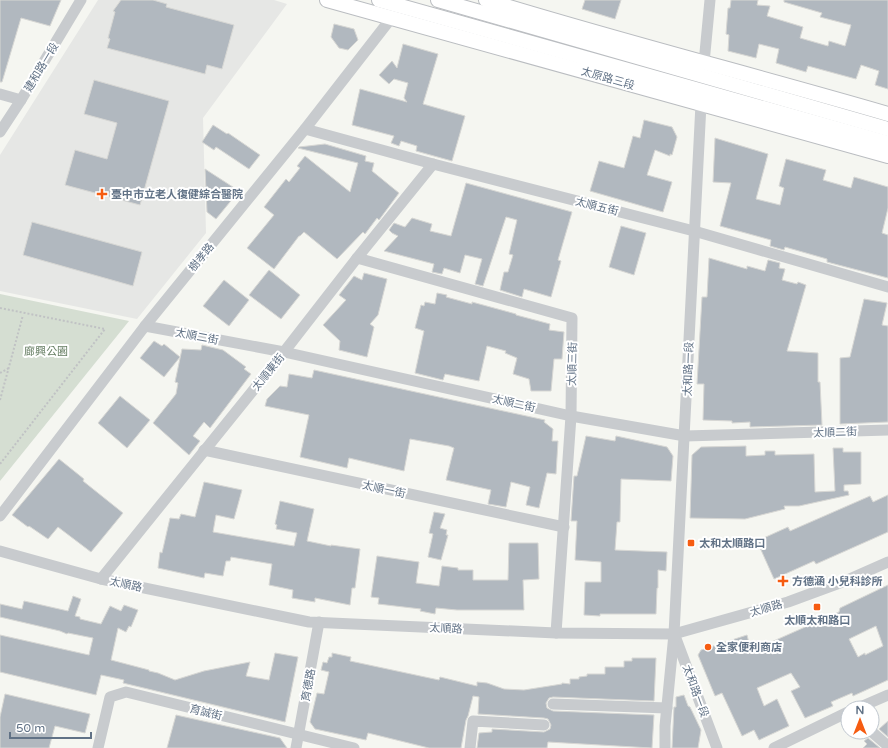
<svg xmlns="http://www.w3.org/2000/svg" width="888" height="748" viewBox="0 0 888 748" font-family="'Varela Round','Noto Sans TC',sans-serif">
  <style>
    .built { fill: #e6e7e5 }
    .green { fill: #d5ded2 }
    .building { fill: #b1b8bf; stroke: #d7d7d4; fill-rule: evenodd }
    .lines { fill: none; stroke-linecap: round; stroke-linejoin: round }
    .major-casing { stroke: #babdc1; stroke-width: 16 }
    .path { stroke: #c0c2c4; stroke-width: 2; stroke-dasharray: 2 2; stroke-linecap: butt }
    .minor { stroke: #c8cbce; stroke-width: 11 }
    .major { stroke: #fff; stroke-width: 14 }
    .poi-dot { fill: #f65c11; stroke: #fff; stroke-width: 1.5 }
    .labels { text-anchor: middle; stroke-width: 4; stroke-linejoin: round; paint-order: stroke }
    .street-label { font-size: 11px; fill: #617286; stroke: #fff }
    .poi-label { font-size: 11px; font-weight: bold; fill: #617286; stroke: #fff; text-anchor: start }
    .park-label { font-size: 11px; fill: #647c61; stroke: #fff }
  </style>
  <rect width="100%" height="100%" fill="#f5f6f1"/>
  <path class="built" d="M98,0H274L287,4L203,118L206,233L137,319L0,291V155Z"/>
  <path class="green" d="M0,294L129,321L0,481Z"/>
  <g class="building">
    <path d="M0,0H61L50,26L21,18L2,82H0Z"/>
    <path d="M121,0H153L167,4L166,7L234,25L222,69L207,65L205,74L107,48L110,39L108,38L115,12L113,11Z"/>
    <path d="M585,0H621L615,19L582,9Z"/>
    <path d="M731,0H758L757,5L770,6L767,16L803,27L800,38L828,46L829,41L845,46L851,25L820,17L822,13L784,2V0H888V89L875,85L879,71L861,65L856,79L808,66L806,72L776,63L779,49L759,44L756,58L728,51L729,35L726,34L728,8H730Z"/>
    <path d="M334,24L354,29L358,40L348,50L339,48L331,37Z"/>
    <path d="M403,44L438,54L423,104L465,116L452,161L416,151L417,146L401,141L399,146L391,143L394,136L352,125L360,89L407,102L404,98L408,83L394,79L389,84L379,75L392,61L397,68Z"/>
    <path d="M94,80L169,101L140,205L65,185L75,150L107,159L117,123L84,114Z"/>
    <path d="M644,120L672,127L677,137L672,155L670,154V156L655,150L647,175L672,182L663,212L590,191L599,161L624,168L633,136L640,138Z"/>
    <path d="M213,125L227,134L228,133L260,155L249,169L216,147L214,150L202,142Z"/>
    <path d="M715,138L768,154L756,199L780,205L784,188L779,186L786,159L826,170L823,180L851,188L854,177L888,187V208L882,233L888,235V278L827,262V259L785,247L784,250L770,246L771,240L720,226L731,183L713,182Z"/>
    <path d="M325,144L366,156L365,161L374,163L372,171L399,193L379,220L377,218L365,234L363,232L337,259L304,232L300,236H299L274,269L247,248L274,215L264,207L286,179L289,182L300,168L297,166L305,156L350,192L358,163L298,148L299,147Z"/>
    <path d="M205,169L239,191L216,219L207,212Z"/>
    <path d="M466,183L572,212L558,260L561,261L551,297L524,289L522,297L500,290L504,272H508L513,255L509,254L517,220L506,217L483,286L475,284L482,259L465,255L460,273L444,268L442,274L432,272L434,264L384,251L398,236L392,233L389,230L394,223L405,227L412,218L432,224L430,231L451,236Z"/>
    <path d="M32,222L142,252L133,286L23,255Z"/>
    <path d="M621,226L646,233L634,275L609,267Z"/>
    <path d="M709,258L747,269V266L765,271L768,260L780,263L779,268L785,269L782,280L797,284L798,282L806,285L787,351L818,353V382H820L822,425L750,427V422L732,423V421L703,420L704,384H697L702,297H707Z"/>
    <path d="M269,270L300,295L281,319L249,295Z"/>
    <path d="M364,273L387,279L378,315L370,324L374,327L367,357L339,350L340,341L323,325L346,300L339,295L354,276L362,280Z"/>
    <path d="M224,280L249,300L229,326L203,306Z"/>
    <path d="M437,293L447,295L446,297L472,304V302L516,314V315L550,324L549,330L564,332L562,359H554L551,391H531L529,379L513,374L517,358L505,353L506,351L487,346L479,381L445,374L443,380L415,373L424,331L415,328L421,305L424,306L425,302L435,304Z"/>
    <path d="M864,299L887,303L882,325L888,326V422L840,424V358L850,357Z"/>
    <path d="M154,341L162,346L164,344L180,357L164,377L140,358Z"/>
    <path d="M202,345L223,350L246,367L244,369L251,374L210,428L204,422L193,436L200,441L189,455L153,423L176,394L178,383L175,382L182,349L201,350Z"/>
    <path d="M314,370L545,420L544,422L553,429L552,441H558L556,474L547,473L539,508L526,505L530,487L511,482L506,507L488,504L491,490L446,480L454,448L449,446L410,439L404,471L349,458L347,468L300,457L309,415L265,406L267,399L280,386L287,387L289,374L312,378Z"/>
    <path d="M120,396L150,420L127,448L98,423Z"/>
    <path d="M586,436L615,441L616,436L667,447L673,456L671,481L621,479L620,522H617L615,550L667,552L666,571L658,570V588H657L656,614H600V616L584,615L585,582H601V562L575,560L577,521H571L574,476H577Z"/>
    <path d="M746,446V456L765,455V451H775V455L814,454L815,492L835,491L833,448H843V452H861V484L844,485V491H848L849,495L799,506H784L785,509L745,519L690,518L692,455L701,447Z"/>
    <path d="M59,459L84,479L83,481L123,513L91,552L58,527L48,539L29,526L28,527L12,515Z"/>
    <path d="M204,482L242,490L234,519L216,515L213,532L294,546L297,533L276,529L277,525L275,524L280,501L314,509L307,541L331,546V545L360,549L355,588H352L350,605L315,598V602L292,598L293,590L269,585L272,564L231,557L230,561H226L223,576L205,573L204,578L158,568L160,552L162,553L170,518L179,519L181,514L195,517Z"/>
    <path d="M888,495V532L816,564L814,561L774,579L757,541L788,527L790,531L870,496L873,502Z"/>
    <path d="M434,512L445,514L440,528L447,530L446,535H448L441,560L428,557L433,534L429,533Z"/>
    <path d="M509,543H538L539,579L523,580L524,610H457L436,608L435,614L420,611L421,609L378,604L379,598L371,597L377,556L419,562L416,583L439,586L442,566L458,568V570H473V580H508Z"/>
    <path d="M888,585V680L853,696L852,693L831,702L833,706L805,718L791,691L800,687L791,673L757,688L764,706L777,699L789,726L759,740L754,730L742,736L722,693L715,696L698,655L701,650L747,635L751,651L839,612L840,608ZM876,626L883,646L865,655V653L858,657L849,639Z"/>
    <path d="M73,596L81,599L75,616L80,617V619L101,624L110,606L121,611L124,605L138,610L131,627L129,626L126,632L118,628L111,660L149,670V671L158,673L175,680L204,671L250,662L246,676L269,680L275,653L298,657L285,722L123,683L124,680L101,675L96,695L0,672V635L89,655L93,638L68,633L67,634L60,631L0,617V604L22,609L24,601L68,611Z"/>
    <path d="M332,653L351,657L350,661L439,680L440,677L477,686V682L487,683L504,689L524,690L562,684V683L570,684V679H579V677L587,676V674H605V667H624V661H632V658H656L654,701L553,697L549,698L546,703L547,708L553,711L654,715L652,748L548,742L547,748H477L479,733L492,732V729L544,732L550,729L551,725L548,719L544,718L478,714L479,697L473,696L468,716L466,720L461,748H429L368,733L366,740L315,729L310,722L317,693L324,694L329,672L321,670L323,662L327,663L329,657H332Z"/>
    <path d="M5,694L90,714L85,733L55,726L49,748H0V717Z"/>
    <path d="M684,695L688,706L690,707L701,730L698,748H672L674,707H676V697Z"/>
    <path d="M176,715L280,738L287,748H167Z"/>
    <path d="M888,721V737L879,729Z"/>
    <path d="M868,738L880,748H863L867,744L864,741Z"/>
  </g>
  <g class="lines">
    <g class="major-casing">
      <g id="major">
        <path d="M327,0L888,156"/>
        <path d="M379,0L888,143"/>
        <path d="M438,0L888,129"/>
        <path d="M486,0C619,41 754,75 888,114"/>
      </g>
    </g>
    <g class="path">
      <path d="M0,308L105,329L0,464"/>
      <path d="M0,373L9,368"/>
      <path d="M0,400L23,315"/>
    </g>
    <g class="minor">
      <path d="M704,63L710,0"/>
      <path d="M0,94L21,100"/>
      <path d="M305,129L433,164L694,231L888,287"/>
      <path d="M0,132L21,100L81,0"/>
      <path d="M357,258L572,318L571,416L556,633"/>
      <path d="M145,326L284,352L571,416L685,436L888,430"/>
      <path d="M204,450L564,527"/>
      <path d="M0,516L145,326L305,129L396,12"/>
      <path d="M0,551L101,579L309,622L556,633L674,634L788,602L845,581L888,562"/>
      <path d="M101,579L284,352L357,258L433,164"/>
      <path d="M675,636L717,748"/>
      <path d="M553,704L667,708"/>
      <path d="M858,708L888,695"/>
      <path d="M872,732L888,746"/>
      <path d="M98,748L110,697L126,692L354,748"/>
      <path d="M296,748L319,622"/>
      <path d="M470,748L473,721L544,725"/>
      <path d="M665,748V726L674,634L701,104"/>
      <path d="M774,748L848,712"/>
    </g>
    <use href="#major" class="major"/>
  </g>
  <g class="poi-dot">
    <path d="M100 188h4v4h4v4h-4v4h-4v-4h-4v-4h4z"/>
    <rect x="687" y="539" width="8" height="8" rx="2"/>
    <path d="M781 575h4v4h4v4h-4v4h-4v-4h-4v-4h4z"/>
    <rect x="813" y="603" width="8" height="8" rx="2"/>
    <circle cx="708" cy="647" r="4"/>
  </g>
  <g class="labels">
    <g class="street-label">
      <text transform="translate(41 67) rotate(-59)" y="4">建和路一段</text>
      <text transform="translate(608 78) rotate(16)" y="4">太原路三段</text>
      <text transform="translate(597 206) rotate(14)" y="4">太順五街</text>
      <text transform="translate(201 257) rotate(-51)" y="4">樹孝路</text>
      <text transform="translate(197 336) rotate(11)" y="4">太順二街</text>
      <text transform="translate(572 364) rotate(-89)" y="4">太順三街</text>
      <text transform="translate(688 369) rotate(-88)" y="4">太和路一段</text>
      <text transform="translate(268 372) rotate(-51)" y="4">太順東街</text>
      <text transform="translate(514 403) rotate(13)" y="4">太順二街</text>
      <text transform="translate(835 432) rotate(-2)" y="4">太順二街</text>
      <text transform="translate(384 489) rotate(12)" y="4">太順一街</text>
      <text transform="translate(126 584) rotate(12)" y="4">太順路</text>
      <text transform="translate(766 608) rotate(-16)" y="4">太順路</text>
      <text transform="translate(446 628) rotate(3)" y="4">太順路</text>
      <text transform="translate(308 685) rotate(-80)" y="4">育德路</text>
      <text transform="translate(696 691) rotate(70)" y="4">太和路一段</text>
      <text transform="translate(206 712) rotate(14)" y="4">育誠街</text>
    </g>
    <g class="poi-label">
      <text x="111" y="198">臺中市立老人復健綜合醫院</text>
      <text x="699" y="547">太和太順路口</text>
      <text x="792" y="585">方德涵 小兒科診所</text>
      <text x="817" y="624" text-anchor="middle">太順太和路口</text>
      <text x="716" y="651">全家便利商店</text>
    </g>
    <g class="park-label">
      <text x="46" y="355">廊興公園</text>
    </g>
  </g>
  <g transform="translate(860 720)"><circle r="19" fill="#ffffff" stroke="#c0c7cf"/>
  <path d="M0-3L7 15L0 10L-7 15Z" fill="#f65c11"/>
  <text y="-6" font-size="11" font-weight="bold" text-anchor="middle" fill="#617286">N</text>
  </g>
  <path d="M10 732v6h81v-6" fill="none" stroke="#617286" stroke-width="2"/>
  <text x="16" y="732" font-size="12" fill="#617286" stroke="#ffffff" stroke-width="3" paint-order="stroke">50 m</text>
</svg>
